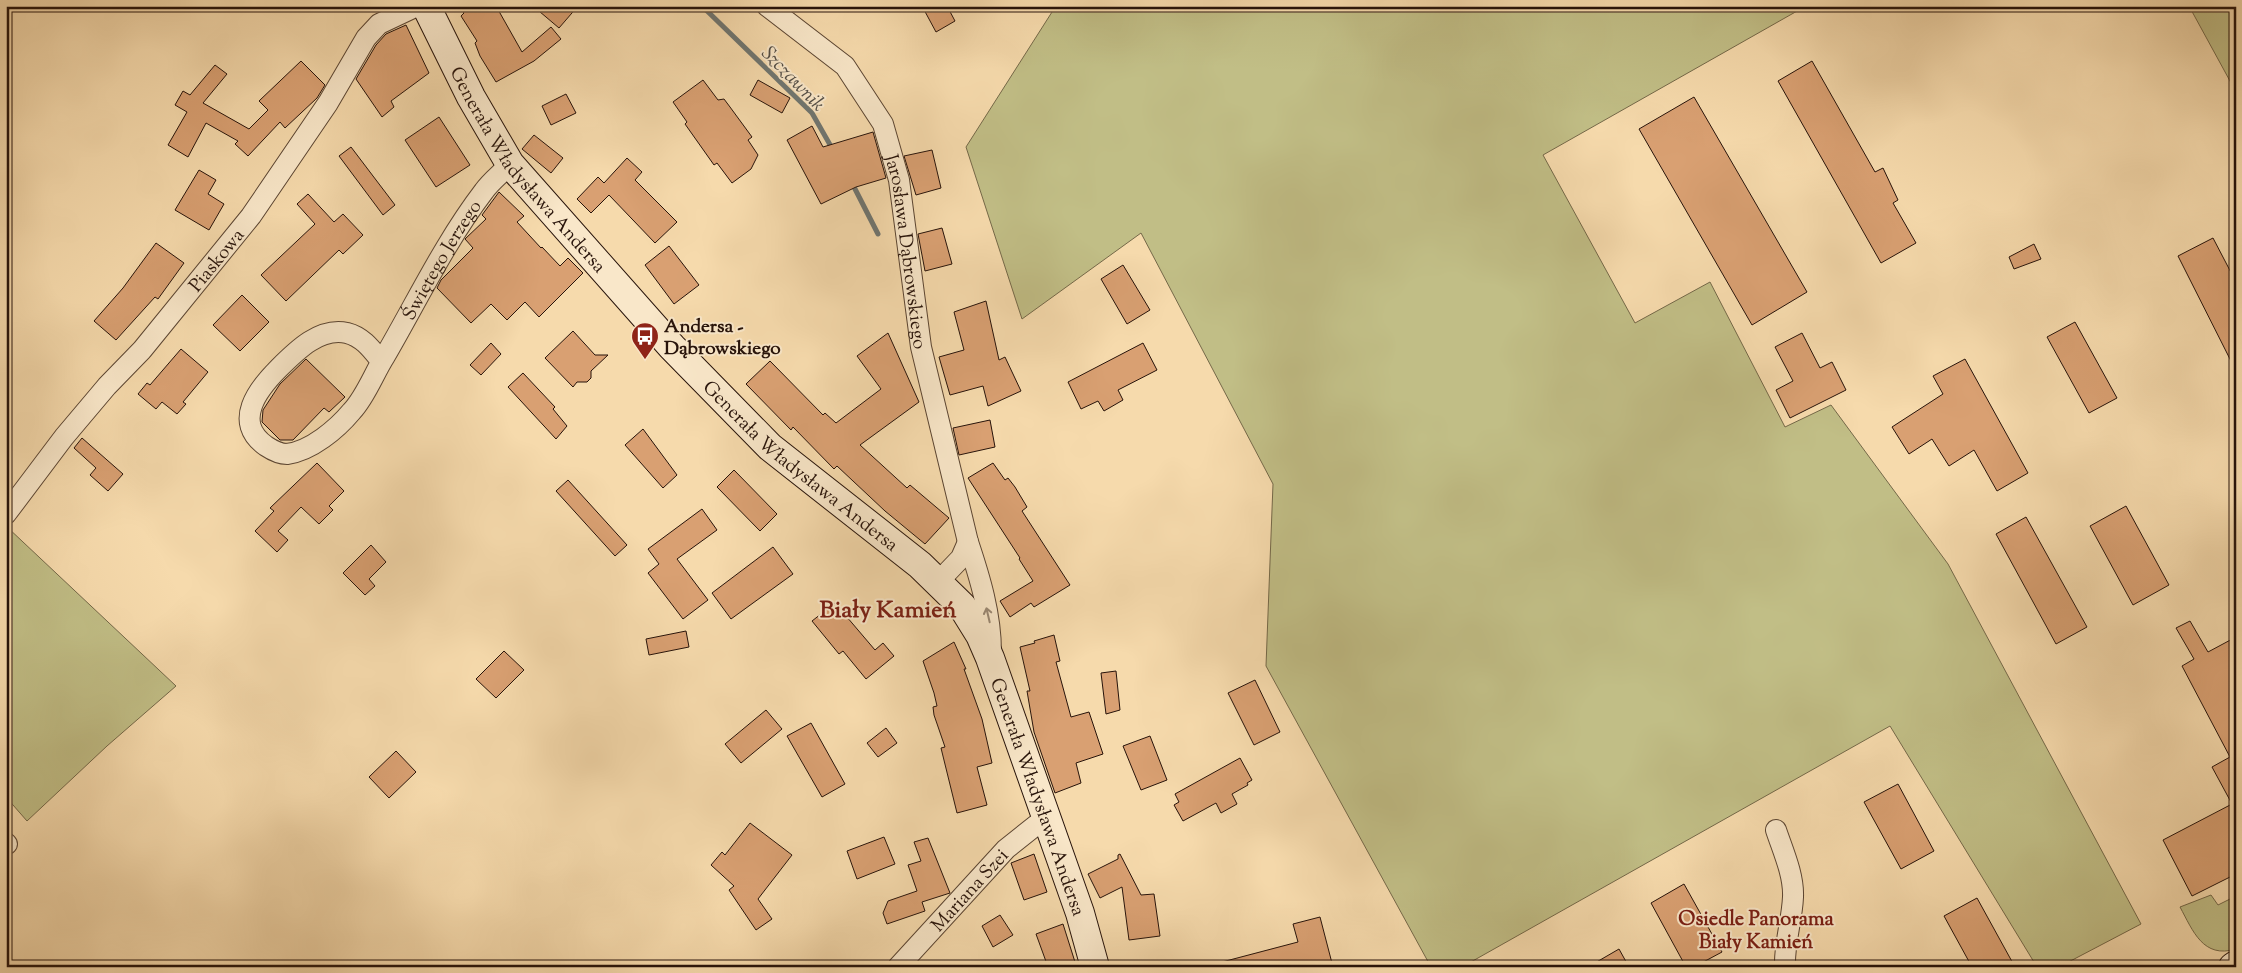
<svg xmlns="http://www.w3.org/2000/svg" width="2242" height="973" viewBox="0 0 2242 973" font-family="'Sorts Mill Goudy',serif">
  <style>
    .green { fill: #c1be86; stroke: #746848 }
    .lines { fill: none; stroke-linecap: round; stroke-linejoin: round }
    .stream { stroke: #707671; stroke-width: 5 }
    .building { fill: #d9a072; stroke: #27130a }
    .street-casing { stroke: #5b4532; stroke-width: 22 }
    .secondary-casing { stroke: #27130a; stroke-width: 30 }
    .street { stroke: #f9e7c9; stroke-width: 20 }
    .secondary { stroke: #f9e7c9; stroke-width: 28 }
    .oneway { stroke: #9a8873 }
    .labels { text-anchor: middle; stroke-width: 4; stroke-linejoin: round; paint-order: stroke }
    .street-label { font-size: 19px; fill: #27130a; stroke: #f9e7c9 }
    .poi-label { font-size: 19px; font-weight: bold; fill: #27130a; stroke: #f9e7c9; text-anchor: start }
    .water-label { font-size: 20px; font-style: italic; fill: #524d46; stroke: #f9e7c9 }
    .neighbourhood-label { font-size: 20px; font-weight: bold; fill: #7a1f14; stroke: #f9e7c9 }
    .district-label { font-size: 24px; font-weight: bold; fill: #7a1f14; stroke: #f9e7c9 }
  </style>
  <rect width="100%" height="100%" fill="#f6daac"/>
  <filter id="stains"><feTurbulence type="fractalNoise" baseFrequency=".004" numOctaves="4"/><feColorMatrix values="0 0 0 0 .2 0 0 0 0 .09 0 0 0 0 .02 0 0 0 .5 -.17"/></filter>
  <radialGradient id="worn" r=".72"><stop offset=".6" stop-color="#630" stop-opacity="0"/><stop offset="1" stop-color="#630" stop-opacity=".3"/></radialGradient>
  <g class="green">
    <path d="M1051,6H1806L1543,155L1635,323L1710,282L1785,427L1831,405L1948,564L2141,924L2059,967H2037L1890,726L1462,967H1431L1266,666L1273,484L1141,233L1022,319L966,147L1052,12Z"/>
    <path d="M2189,6H2236V92Z"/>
    <path d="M6,526L176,686L107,746L27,821L6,797Z"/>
    <path d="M2211,895L2218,905L2236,896V949C2203,959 2193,931 2180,907Z"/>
  </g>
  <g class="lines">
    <g class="stream">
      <path d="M702,6L812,113L833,150"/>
      <path d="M852,183L878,234"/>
    </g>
  </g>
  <g class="building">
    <path d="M459,6H496L522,52L551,27L561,39L534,61L496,82L480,56L475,43L477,41L461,16L464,13Z"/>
    <path d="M533,6H578L559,28Z"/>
    <path d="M922,6H947L955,21L936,32Z"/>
    <path d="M406,25L429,73L391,101L394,107L382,117L356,79L376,45L386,34Z"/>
    <path d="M301,61L325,85L317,98L285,128L280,122L248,156L235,144L238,141L206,123L188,157L168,145L187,112L175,105L183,91L190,95L215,65L227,74L203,103L249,129L268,110L259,101Z"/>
    <path d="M1812,61L1875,172L1883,168L1898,200L1893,203L1916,243L1881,263L1778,81Z"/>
    <path d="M703,80L718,100L724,99L730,107L752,137L748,140L758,155L751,169L732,183L717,163L714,165L685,124L687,122L673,102Z"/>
    <path d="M758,80L790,98L782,113L750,95Z"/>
    <path d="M566,94L576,113L551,125L542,106Z"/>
    <path d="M1694,97L1807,292L1752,325L1639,129Z"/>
    <path d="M439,117L470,165L436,187L405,140Z"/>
    <path d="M812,126L823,147L873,132L886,178L856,187L821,204L787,140Z"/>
    <path d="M534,135L563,158L551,173L522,149Z"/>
    <path d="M351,147L395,205L383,215L339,156Z"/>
    <path d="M932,150L941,188L916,195L904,156Z"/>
    <path d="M627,158L642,172L635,180L677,222L655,243L609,195L591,213L577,199L598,177L604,183Z"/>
    <path d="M199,170L216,180L208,194L224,204L209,230L175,210Z"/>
    <path d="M499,192L524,216L517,222L541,248L542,247L560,266L568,258L583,273L539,317L525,302L507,320L491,304L471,323L437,288L441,280L473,248L465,239L486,219L482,215Z"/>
    <path d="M308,194L334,222L343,214L363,235L343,254L339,250L286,301L261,275L315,224L297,204Z"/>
    <path d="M942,228L952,264L925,271L918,234Z"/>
    <path d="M2213,238L2236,282V371L2178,256Z"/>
    <path d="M156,243L184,263L158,299L155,297L116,340L94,321L123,288Z"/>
    <path d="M2034,244L2041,259L2014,269L2009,257Z"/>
    <path d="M669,246L699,285L674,304L645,265Z"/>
    <path d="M1123,265L1150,310L1127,324L1101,279Z"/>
    <path d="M242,295L269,322L240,351L213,325Z"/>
    <path d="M986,301L999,360L1005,357L1021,391L988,406L983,386L950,395L939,357L964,350L954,312Z"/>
    <path d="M2075,322L2117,398L2089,413L2047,337Z"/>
    <path d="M573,331L595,355H608L591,371V378L587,382H577L573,387L545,358Z"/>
    <path d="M888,333L919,402L860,445L907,488L910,485L949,518L925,544L885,511L837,466L834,469L793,427L791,430L746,384L770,361L823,415L825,413L836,423L881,389L857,356Z"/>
    <path d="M1802,333L1820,368L1832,362L1846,390L1790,418L1776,390L1793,381L1775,347Z"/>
    <path d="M491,343L501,354L481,375L470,365Z"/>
    <path d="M1143,343L1157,370L1118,390L1123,400L1104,411L1098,401L1081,409L1068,382Z"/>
    <path d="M181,349L208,372L183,402L186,404L177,414L162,402L156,409L138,394L147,383L150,385Z"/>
    <path d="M306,359L345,397L329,412L324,408L293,440H280L262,422L263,410L280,384Z"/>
    <path d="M1965,359L2028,473L1997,491L1974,450L1949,466L1932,439L1909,454L1892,427L1943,394L1933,376Z"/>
    <path d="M523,373L555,407L553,409L567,426L556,439L508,387Z"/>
    <path d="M990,420L995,447L959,455L953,428Z"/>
    <path d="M643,429L677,475L663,488L625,445Z"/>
    <path d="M82,438L123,474L108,491L90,475L96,468L74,448Z"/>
    <path d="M317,463L344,491L329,506L333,510L319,524L301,507L278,531L288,540L277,552L255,531L274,511L270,508Z"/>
    <path d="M993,463L1005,480L1008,478L1015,487L1027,507L1022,511L1070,585L1034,607L1031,603L1010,617L1000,601L1033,581L1019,559L1020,558L968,478Z"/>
    <path d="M734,470L777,514L760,531L717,487Z"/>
    <path d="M568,480L627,545L615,556L556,491Z"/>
    <path d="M2126,506L2169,585L2133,605L2090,526Z"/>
    <path d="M702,509L717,530L677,559L708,600L683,619L648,573L659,564L648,549Z"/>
    <path d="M2026,517L2087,627L2056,644L1996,534Z"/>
    <path d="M371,545L386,562L369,579L375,586L365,595L343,573Z"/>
    <path d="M773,547L793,574L731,619L712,593Z"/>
    <path d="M835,603L875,650L883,643L894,656L866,679L843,651L839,654L812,621Z"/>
    <path d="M2190,621L2208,652L2236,637V874L2192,896L2163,840L2232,804L2212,767L2230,757L2182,666L2194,659L2176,628Z"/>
    <path d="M686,631L689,647L649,655L646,639Z"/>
    <path d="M1054,635L1060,661L1056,662L1071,717L1089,712L1103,754L1076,763L1081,783L1055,793L1034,732L1027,691H1030L1020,647L1035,643L1034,641Z"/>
    <path d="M954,642L966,669H964L982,719L992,763L977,767L987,805L957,813L941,748L945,747L934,715L933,707L937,706L934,693L923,661Z"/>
    <path d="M504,651L524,670L496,698L476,679Z"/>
    <path d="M1116,671L1120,710L1106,714L1101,673Z"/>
    <path d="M1255,680L1280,732L1254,745L1228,693Z"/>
    <path d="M766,710L782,729L741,763L725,744Z"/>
    <path d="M811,723L845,784L822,797L787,736Z"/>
    <path d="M886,728L897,743L878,757L867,743Z"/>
    <path d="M1150,736L1167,780L1141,790L1123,746Z"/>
    <path d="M396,751L416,772L389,798L369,777Z"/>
    <path d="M1240,758L1252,780L1247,783L1248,785L1232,794L1237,804L1221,813L1216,803L1183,821L1174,805L1179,802L1175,794Z"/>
    <path d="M1898,784L1934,851L1901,869L1864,802Z"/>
    <path d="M750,823L792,855L758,899L772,919L756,930L729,890L734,886L711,865L722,852L725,855Z"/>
    <path d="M884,837L895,864L857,879L847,851Z"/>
    <path d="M928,838L950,893L922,902L925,911L887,924L883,913L888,901L917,891L908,865L921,861L914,842Z"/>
    <path d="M1034,854L1047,892L1024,900L1011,863Z"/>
    <path d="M1120,854L1141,895L1154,894L1160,936L1129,940L1122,887L1100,898L1088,874L1118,859V855Z"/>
    <path d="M1684,884L1722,952L1694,967H1686L1651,903Z"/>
    <path d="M1977,898L2015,967H1972L1944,916Z"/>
    <path d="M1000,915L1013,935L993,947L982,926Z"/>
    <path d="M1320,917L1333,967H1222V962L1298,942L1293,924Z"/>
    <path d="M1063,924L1075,962L1062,967H1048L1036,934Z"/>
    <path d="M1619,949L1629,967H1588Z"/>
  </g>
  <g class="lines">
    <g class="street-casing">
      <g id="street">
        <path id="s1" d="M767,6L845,66L883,124L899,180L921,347L968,542C980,578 991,614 991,652"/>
        <path id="s2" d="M381,361C372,350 363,337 347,333C320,327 297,350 279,368C258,389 232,422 266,446C272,450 280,454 287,454C311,451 337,429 352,411C366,396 374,373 385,356C417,301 445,242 484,191C491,181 502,173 510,164"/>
        <path id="s3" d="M6,514L64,437L107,386L142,350L251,216L328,103L366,38L379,24L417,6"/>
        <path d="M938,582L961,558L968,542"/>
        <path d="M1776,830C1783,851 1794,875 1793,897C1792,921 1784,943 1785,967"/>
        <path d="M6,843L7,844"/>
        <path id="s4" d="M898,967L1006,849L1045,818"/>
      </g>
    </g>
    <g class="secondary-casing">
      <g id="secondary">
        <path id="s5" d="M426,6L471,97L510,164L672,347L770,447L920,565L962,606L980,635L990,658L1080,913L1095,967"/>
        <path d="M2233,967L2236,965"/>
      </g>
    </g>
    <use href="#street" class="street"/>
    <use href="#secondary" class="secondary"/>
  </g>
  <defs><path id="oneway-shaft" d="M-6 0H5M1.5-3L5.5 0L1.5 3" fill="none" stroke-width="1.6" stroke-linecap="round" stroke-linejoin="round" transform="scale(1.25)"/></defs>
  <use class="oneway" href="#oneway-shaft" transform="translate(988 615) rotate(-103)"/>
  <defs>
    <g id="bus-pin" transform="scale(1.4375)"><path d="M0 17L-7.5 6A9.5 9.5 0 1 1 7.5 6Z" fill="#8f2418" stroke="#f9e7c9"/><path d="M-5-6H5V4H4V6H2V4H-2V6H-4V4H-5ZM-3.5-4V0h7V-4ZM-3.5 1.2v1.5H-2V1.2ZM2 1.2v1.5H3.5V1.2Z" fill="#fff"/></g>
  </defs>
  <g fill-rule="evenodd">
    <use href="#bus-pin" x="645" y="336"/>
  </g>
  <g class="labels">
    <g class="street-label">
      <text dy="7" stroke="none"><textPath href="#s5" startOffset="194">Generała Władysława Andersa</textPath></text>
      <text dy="7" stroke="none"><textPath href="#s1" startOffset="298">Jarosława Dąbrowskiego</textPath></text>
      <text dy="7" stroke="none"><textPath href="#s3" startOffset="330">Piaskowa</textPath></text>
      <text dy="7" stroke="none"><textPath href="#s2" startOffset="496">Świętego Jerzego</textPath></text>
      <text dy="7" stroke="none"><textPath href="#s5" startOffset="599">Generała Władysława Andersa</textPath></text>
      <text dy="7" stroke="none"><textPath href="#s5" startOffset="1019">Generała Władysława Andersa</textPath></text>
      <text dy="7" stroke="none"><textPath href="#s4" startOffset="105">Mariana Szei</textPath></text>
    </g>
    <g class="poi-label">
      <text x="664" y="332">Andersa -<tspan x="664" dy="22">Dąbrowskiego</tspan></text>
    </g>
    <g class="water-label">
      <text transform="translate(794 78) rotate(46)" y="7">Szczawnik</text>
    </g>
    <g class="neighbourhood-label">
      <text x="1756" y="925">Osiedle Panorama<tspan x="1756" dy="23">Biały Kamień</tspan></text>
    </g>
    <g class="district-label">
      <text x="888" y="617">Biały Kamień</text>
    </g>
  </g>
  <rect width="2242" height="973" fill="none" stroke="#f6daac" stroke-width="25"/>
  <rect x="8" y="8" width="2227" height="958" fill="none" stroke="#27130a" stroke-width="2.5"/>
  <rect x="12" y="12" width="2217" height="948" fill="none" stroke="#27130a"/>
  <rect width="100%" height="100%" filter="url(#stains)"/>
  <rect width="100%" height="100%" fill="url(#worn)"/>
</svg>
